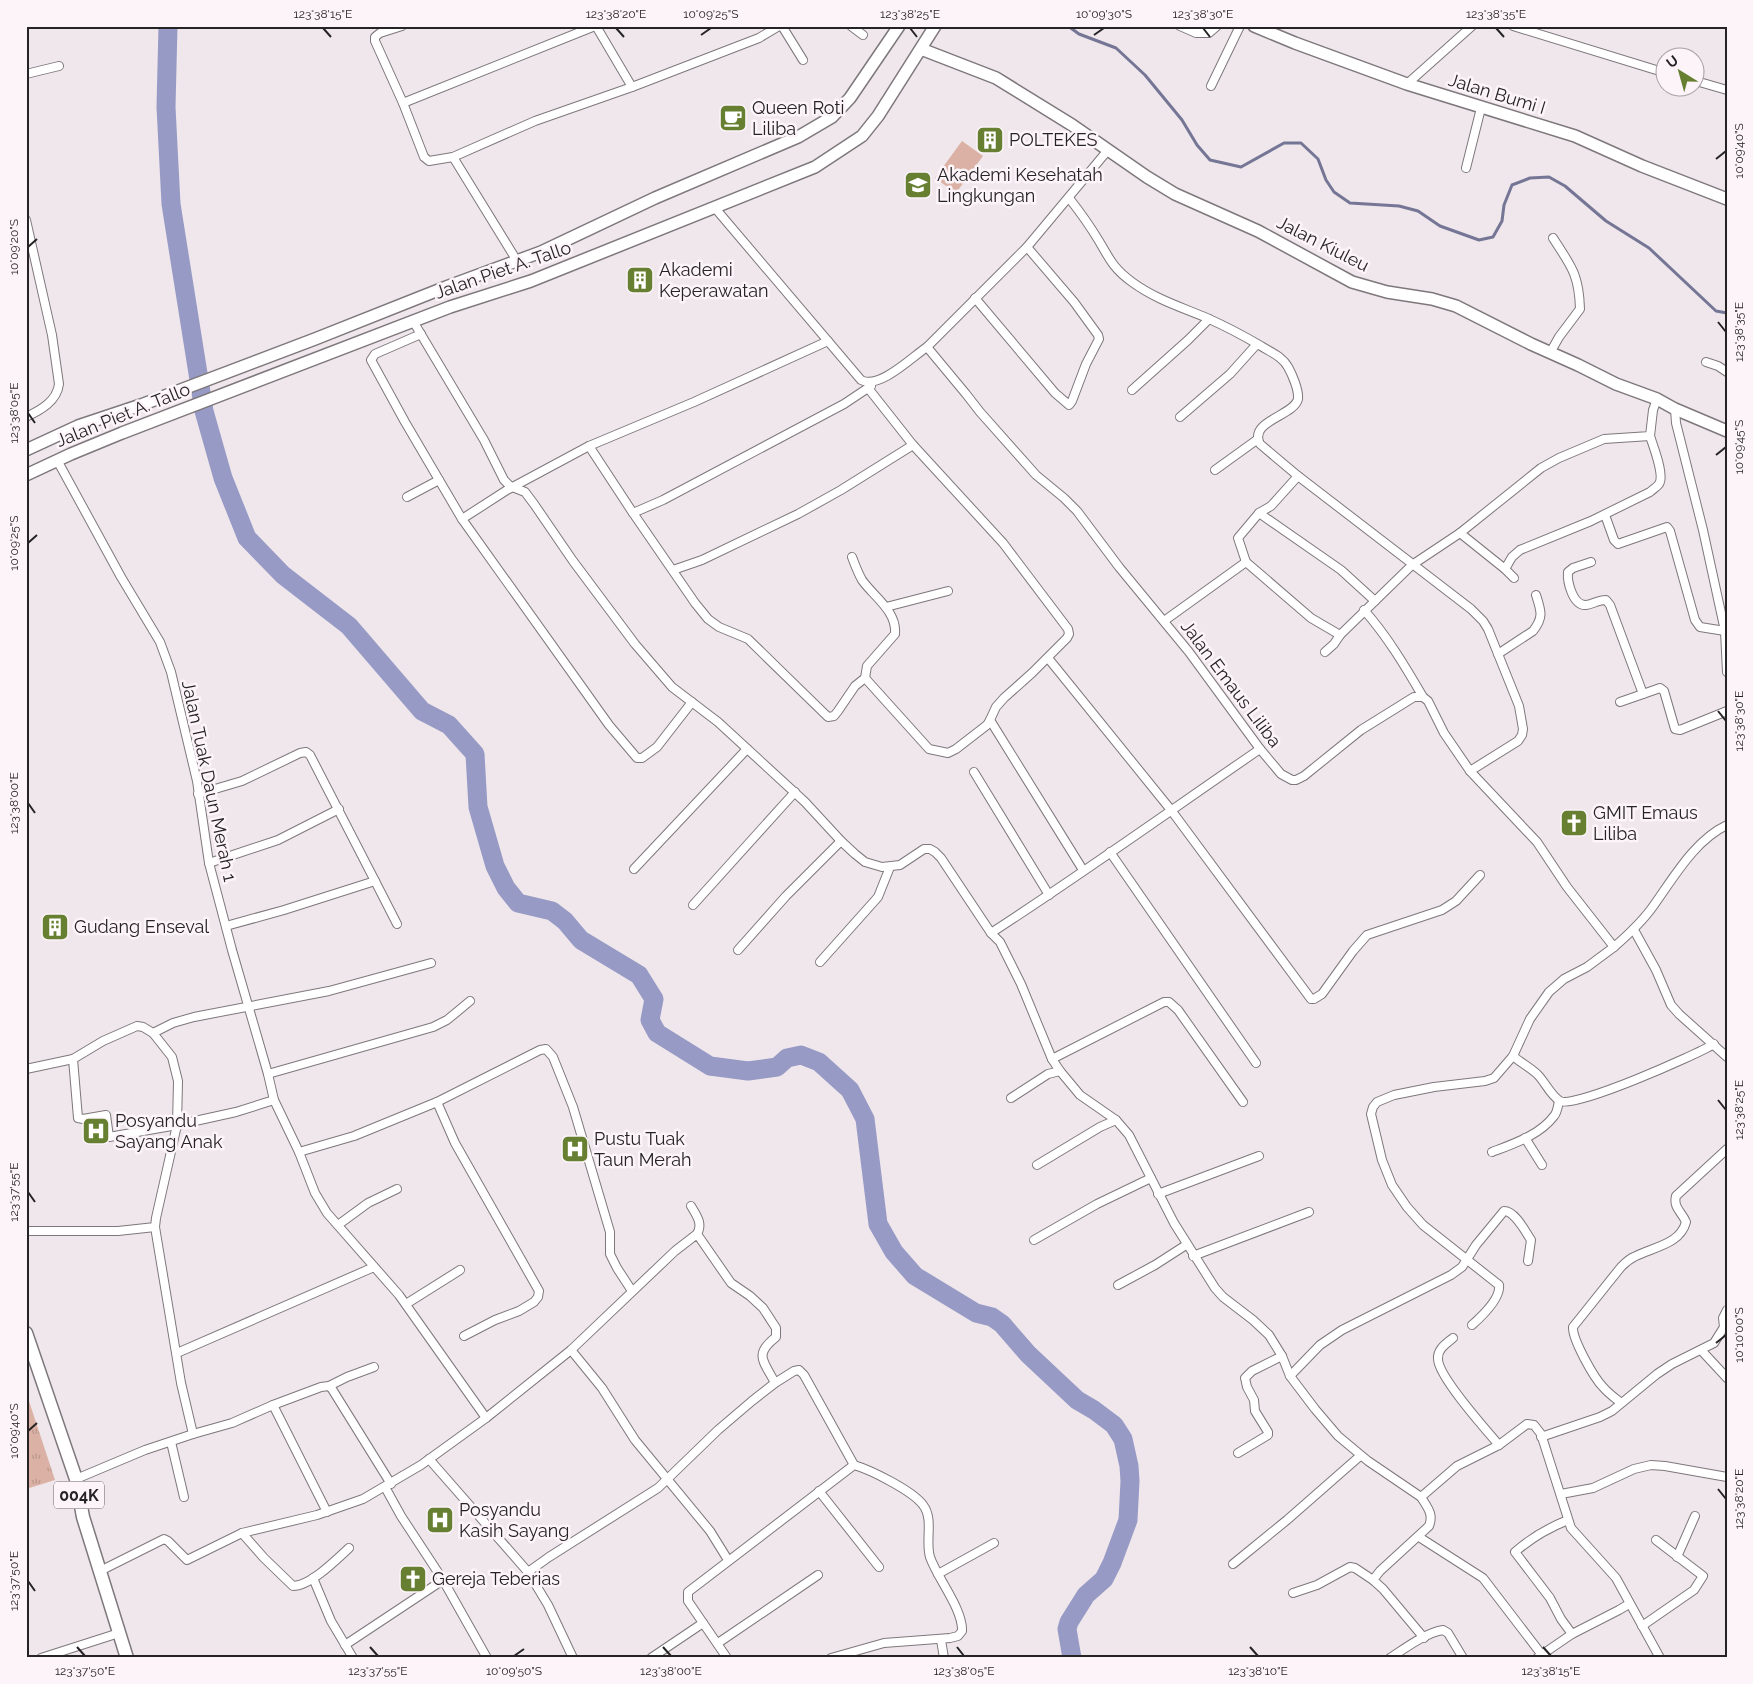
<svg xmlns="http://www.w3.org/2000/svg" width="1753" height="1684" viewBox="0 0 1753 1684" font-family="Raleway,sans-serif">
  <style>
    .grass { fill: url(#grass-tufts) }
    .green { fill: #dab1a4 }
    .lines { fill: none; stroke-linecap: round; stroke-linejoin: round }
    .stream { stroke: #757695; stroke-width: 3 }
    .river { stroke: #979ac5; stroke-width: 19 }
    .street-casing { stroke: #7e777b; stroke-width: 10 }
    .secondary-casing { stroke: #7e777b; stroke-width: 14 }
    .primary-casing { stroke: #7e777b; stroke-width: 15 }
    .street { stroke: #fff; stroke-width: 8 }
    .secondary { stroke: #fff; stroke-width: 11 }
    .primary { stroke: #fff; stroke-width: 12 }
    .ticks { fill: none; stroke: #262325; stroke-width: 2 }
    .labels { text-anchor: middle; stroke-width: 5; stroke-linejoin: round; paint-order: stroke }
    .shield { fill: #fcf4f9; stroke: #666265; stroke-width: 1 }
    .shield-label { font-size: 16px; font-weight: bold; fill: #262325 }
    .street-label { font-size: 18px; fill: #262325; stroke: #fcf4f9 }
    .poi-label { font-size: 18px; fill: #262325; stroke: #fcf4f9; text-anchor: start }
    .neatline { fill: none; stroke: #262325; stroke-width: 2 }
    .ticks-label { font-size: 12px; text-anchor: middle; fill: #262325 }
  </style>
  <defs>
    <pattern id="grass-tufts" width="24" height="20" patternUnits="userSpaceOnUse" patternTransform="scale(1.25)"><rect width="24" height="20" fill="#dab1a4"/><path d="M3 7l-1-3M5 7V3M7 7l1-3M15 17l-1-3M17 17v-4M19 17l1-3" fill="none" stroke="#bb988d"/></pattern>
  </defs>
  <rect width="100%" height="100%" fill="#efe7ec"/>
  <path class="grass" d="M26,1392L55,1480L26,1489Z"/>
  <path class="green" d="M962,141L983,156L956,193L935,178Z"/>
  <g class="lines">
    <path class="stream" d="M1068,26L1079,34L1116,48L1145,75L1182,120L1197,145L1210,160L1241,167L1284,143H1301L1318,159L1326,180L1334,192L1350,203L1399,206L1418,211L1440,226L1479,240L1493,237L1502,221L1504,205L1512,185L1530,178L1549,177L1565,186L1606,221L1649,248L1716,311L1727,313"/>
    <path class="river" d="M168,26L166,107L171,204L204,411L223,478L247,538L283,575L349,626L422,711L449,725L475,754L478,807L495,866L506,888L518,903L552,911L565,921L581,940L639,975L654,999L650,1020L657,1033L710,1066L748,1071L777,1067L787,1058L801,1055L819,1062L850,1090L865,1119L878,1224L894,1252L915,1276L976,1313L992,1317L1002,1324L1028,1354L1077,1400L1094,1410L1114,1425L1123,1439L1129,1466L1130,1481L1128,1520L1112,1563L1104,1579L1086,1595L1069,1622L1067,1629L1072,1658"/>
    <g class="street-casing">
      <g id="street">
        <path d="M402,26L380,33L375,37V41L403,103L424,157L429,161L453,157L535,121L632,87L759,38L779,26"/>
        <path d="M596,26L632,87"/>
        <path d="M782,26L803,60"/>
        <path d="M851,26L863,35"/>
        <path d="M1180,26L1196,33H1209L1217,26"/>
        <path d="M1513,26L1666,73"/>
        <path d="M26,74L59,66"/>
        <path d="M1696,81L1727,90"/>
        <path d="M1407,84L1472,26"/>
        <path d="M1211,86L1240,26"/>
        <path d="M403,103L595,26"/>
        <path d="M453,157L517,261"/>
        <path d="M1466,168L1481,108"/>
        <path d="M1069,198C1080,212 1090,226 1099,241C1110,260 1114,269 1132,282C1155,299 1181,307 1207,318C1225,326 1244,336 1261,346C1270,352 1282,356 1288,367C1292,374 1299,390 1298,399C1294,416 1248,421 1260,444L1298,476L1471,609L1483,621L1488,629L1519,706L1523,729L1522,735L1518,741L1470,771"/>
        <path d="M715,208L861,380C879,390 912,357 927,347L966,394L980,412L1036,475L1064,498L1077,511L1119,567L1189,652L1260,749L1281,774L1292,780H1296L1304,776L1361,730L1414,697H1423L1428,701L1444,733L1470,771L1537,842L1567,887L1614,947C1629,934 1643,921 1654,905C1674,877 1695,840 1727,825"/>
        <path d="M26,220L52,335L59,384C57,401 41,410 26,417"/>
        <path d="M975,298L1055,393L1069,405L1072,401L1086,364L1099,339L1098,335L1074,302L1027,247"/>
        <path d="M413,321L484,440L504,480L510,486L525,492L534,504L573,561L635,644L672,687L718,722L805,802L841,841L855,854L865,862L882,867L900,865L924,849H930L935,852L941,858L991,933L1000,942L1021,984L1052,1059L1060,1071L1080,1095L1116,1120L1129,1135L1174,1223L1215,1288L1223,1297L1253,1320L1269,1335L1282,1356L1290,1376L1315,1409L1338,1436L1368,1461L1421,1497L1457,1466L1499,1445L1527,1424L1534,1425L1541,1434L1571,1528L1616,1578L1660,1658"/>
        <path d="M421,334L375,354L371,360L405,422L462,519L609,725L637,758H642L657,747L692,702"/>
        <path d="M927,347L1027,247L1108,150"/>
        <path d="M1550,353L1559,337L1580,309C1579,274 1571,266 1553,238"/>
        <path d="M1706,362L1718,366L1727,372"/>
        <path d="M868,388L913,445L1003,543L1068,629L1069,634L1067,638L1032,673L1004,698L996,707L990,720L1083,870"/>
        <path d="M1132,390L1188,340L1209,319"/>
        <path d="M1675,409L1676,423L1703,530L1725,631L1727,672"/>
        <path d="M1180,417L1230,374L1257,344"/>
        <path d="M589,446L633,513L695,603L708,619L719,627L748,639L828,717L834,716L838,711L855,686L865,678L867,666L895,634C897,611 874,597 862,580C858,573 855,565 852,557"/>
        <path d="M57,460L121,577L160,642L171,672L197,781L209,863L232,950L268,1074L274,1100L299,1152L315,1193L327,1213L399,1295L486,1418"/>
        <path d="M1215,470L1258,439"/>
        <path d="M407,497L439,480"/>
        <path d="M633,513L663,500L844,404L871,386"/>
        <path d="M1259,513L1341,570L1375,601L1412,565L1460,533L1541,468L1559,458L1604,439L1650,436L1653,410L1657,399"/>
        <path d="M1605,515L1614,540L1618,544L1667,527L1670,531L1695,620L1700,627L1725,631"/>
        <path d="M462,519L507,490L589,446L694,402L828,341"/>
        <path d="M1460,533L1505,569L1512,557L1520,550L1591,521L1650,492C1653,489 1657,487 1659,484C1665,475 1653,446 1650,436"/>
        <path d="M1246,562L1238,538L1259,513L1271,506L1298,476"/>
        <path d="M1591,562L1573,568L1568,572C1567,582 1573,606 1586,605C1593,604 1598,600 1606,600L1610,605L1643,694L1660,688L1664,691L1675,729L1680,730L1727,711"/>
        <path d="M1505,569L1514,578"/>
        <path d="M673,570L702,560L798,514L841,490L913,445"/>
        <path d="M886,607L948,591"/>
        <path d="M1364,610C1387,636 1405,666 1423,697"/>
        <path d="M1164,621L1246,562L1311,618L1340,635"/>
        <path d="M1325,652L1334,644L1340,635L1375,601"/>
        <path d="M1498,654L1533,631C1544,617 1541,611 1536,595"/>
        <path d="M1048,658L1171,810L1311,999H1314L1322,994L1353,951L1367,935L1442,910L1456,901L1480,875"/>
        <path d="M865,678L929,749L948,753L956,749L987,725L990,720"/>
        <path d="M1620,702L1643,694"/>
        <path d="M974,772L1049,895"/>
        <path d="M198,794L242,781L300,753L306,752L310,755L375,881L284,910L226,926"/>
        <path d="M1110,852L1256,1063"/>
        <path d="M209,863L278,840L339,809"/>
        <path d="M634,869L747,749"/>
        <path d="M375,881L397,924"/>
        <path d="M693,905L795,792"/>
        <path d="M1634,930L1656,970L1671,1005L1679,1014L1727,1057"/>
        <path d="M991,933C1082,874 1171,810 1260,749"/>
        <path d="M738,950L786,896L841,841"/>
        <path d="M820,962L878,897L890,867"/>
        <path d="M1513,1056C1521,1063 1531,1068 1538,1075C1545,1082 1551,1096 1560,1101C1574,1109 1696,1055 1714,1044"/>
        <path d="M73,1059L78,1118L83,1119L106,1115L109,1137L177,1125L178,1081L172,1057L153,1033"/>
        <path d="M1052,1059L1164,1002H1169L1178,1010L1243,1102"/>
        <path d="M26,1069L73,1059L103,1041L137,1026L143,1027L153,1033L173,1023L194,1017L329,991L431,963"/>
        <path d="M268,1074L433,1027L447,1020L470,1001"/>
        <path d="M1011,1098L1048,1074L1060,1071"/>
        <path d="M437,1102L455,1143L539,1291L538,1297L534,1302L519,1311L495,1320L464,1336"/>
        <path d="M1525,1138L1542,1165"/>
        <path d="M299,1152L354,1136L437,1102L540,1050L546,1049L553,1057L573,1107L610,1232V1254L617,1268L632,1291"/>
        <path d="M1492,1152C1513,1144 1540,1135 1554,1116C1557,1113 1558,1106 1559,1101"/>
        <path d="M1037,1165L1100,1127L1116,1120"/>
        <path d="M1158,1194L1259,1156"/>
        <path d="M691,1206C697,1216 703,1224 697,1234"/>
        <path d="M338,1225L368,1203L397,1189"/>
        <path d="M26,1231H118L155,1227L156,1218L177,1125L236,1112L274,1100"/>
        <path d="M1034,1240L1097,1204L1151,1178"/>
        <path d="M1193,1256L1309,1212"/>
        <path d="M1118,1285L1155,1265L1186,1245"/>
        <path d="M406,1304L460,1270"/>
        <path d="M1472,1325C1481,1317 1501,1298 1499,1285L1423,1225L1407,1207L1392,1185L1382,1160L1371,1114L1373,1107L1377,1102L1394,1095L1434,1087L1485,1081L1494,1078L1513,1056L1530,1019L1549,992L1564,979L1587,967L1614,947"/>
        <path d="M1453,1338C1447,1343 1437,1349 1438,1359C1438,1376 1486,1430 1499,1445"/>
        <path d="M571,1350L602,1388L635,1440L710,1531L728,1560"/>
        <path d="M1701,1350L1727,1378"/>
        <path d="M177,1353L374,1267"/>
        <path d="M1290,1376L1320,1345L1342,1330L1451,1275L1462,1267L1476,1245L1504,1211C1515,1211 1525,1231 1531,1240L1528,1261"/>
        <path d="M329,1386L347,1377L374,1367"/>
        <path d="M1621,1403C1615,1398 1608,1393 1603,1387C1594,1378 1572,1339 1573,1327L1621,1267C1625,1263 1629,1259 1634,1257C1652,1247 1680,1245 1686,1222C1682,1212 1673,1208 1676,1196L1727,1149"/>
        <path d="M273,1405L327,1512"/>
        <path d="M193,1434L232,1423L273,1405L321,1387L329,1386L332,1389L391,1484"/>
        <path d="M1541,1437L1600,1417L1612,1411L1657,1374L1672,1364L1714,1343L1724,1327L1723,1318L1727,1310"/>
        <path d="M171,1442L184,1497"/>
        <path d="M1238,1453L1268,1435V1432L1255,1411L1254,1400L1247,1387L1245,1378L1252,1371L1282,1356"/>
        <path d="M429,1459L528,1572L548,1605L573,1658"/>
        <path d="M76,1479L145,1450L193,1434L181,1383L155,1227"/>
        <path d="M385,1487L401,1516L443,1580L487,1658"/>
        <path d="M819,1491L879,1567"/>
        <path d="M1561,1494L1593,1488L1634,1469L1651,1465L1665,1466L1727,1477"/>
        <path d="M1421,1497C1427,1507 1434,1514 1429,1526L1380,1571L1373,1580L1383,1589L1424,1638"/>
        <path d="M1568,1520C1548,1528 1532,1537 1515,1552L1550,1598L1561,1619L1572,1634"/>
        <path d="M242,1533L264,1558L293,1586C310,1586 336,1560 349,1548"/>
        <path d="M1419,1537L1483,1578L1542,1655"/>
        <path d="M1677,1557L1695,1516"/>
        <path d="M1233,1564L1287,1520L1360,1456"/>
        <path d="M100,1571L164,1539L168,1541L187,1560L242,1533L317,1515L363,1499L421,1465L486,1418L571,1350L675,1251L697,1234L731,1283L750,1296L763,1308L776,1328V1337C753,1355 764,1361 775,1383"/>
        <path d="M528,1572L549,1557L658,1488L718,1430L752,1401L775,1383L794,1371L799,1370L804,1375L854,1465"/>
        <path d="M938,1574L994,1543"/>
        <path d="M313,1578L331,1621L353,1658"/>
        <path d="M1293,1593L1317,1585L1350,1567L1355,1568L1373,1580"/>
        <path d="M1642,1626L1694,1590L1703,1576L1656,1540"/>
        <path d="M941,1640L944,1658"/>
        <path d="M718,1643L818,1575"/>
        <path d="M345,1645L443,1580"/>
        <path d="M41,1658L119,1633"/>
        <path d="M651,1658L703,1623"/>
        <path d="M727,1658L688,1601V1592L854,1465C871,1470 913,1491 923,1505C934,1519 925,1541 930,1557C937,1578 963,1609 962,1631L958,1636L950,1638L884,1643L831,1658"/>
        <path d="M1390,1658C1404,1649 1427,1632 1443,1630L1448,1633L1463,1658"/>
        <path d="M1537,1658L1572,1634L1619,1610L1629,1604"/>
      </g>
    </g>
    <g class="secondary-casing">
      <g id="secondary">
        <path d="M1254,26L1295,43L1407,84L1575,136L1642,166L1727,199"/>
        <path d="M921,49L996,78L1072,125L1147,177L1175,194L1258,231L1352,282L1387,292L1432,299L1456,306L1531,344L1578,365L1616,384L1657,399L1675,409L1727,431"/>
        <path d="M26,450L78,426L141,405L315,339L446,287L541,252L655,198L798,137L832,117L850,98L899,26"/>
        <path d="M26,475L71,454L122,433L450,307L531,281L815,167L862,136L878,116L935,26"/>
      </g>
    </g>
    <g class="primary-casing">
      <path id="primary" d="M26,1333L76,1479L83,1517L127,1658"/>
    </g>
    <use href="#street" class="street"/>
    <use href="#secondary" class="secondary"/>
    <use href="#primary" class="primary"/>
  </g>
  <path class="ticks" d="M323,28L331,37M616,28L624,37M910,28L917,37M1203,28L1210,37M1496,28L1504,37M701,35L711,28M1094,35L1104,28M1716,159L1726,151M28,247L37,239M1718,322L1726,332M28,413L35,423M1716,455L1726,447M28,543L37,535M1718,711L1726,721M28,803L35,813M1718,1100L1726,1110M28,1192L35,1202M1716,1343L1726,1335M28,1431L37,1423M1718,1489L1726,1499M28,1581L35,1591M77,1647L85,1656M370,1647L378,1656M663,1647L671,1656M957,1647L964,1656M1250,1647L1258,1656M1543,1647L1551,1656M514,1656L524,1649"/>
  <defs>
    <g id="cafe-square" transform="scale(1.4375)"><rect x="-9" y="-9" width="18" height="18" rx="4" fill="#677f31" stroke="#fcf4f9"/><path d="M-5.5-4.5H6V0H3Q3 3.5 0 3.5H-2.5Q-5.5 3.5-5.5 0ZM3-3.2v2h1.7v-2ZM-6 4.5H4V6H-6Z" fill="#fff"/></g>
    <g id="building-square" transform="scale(1.4375)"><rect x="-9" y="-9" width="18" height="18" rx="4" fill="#677f31" stroke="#fcf4f9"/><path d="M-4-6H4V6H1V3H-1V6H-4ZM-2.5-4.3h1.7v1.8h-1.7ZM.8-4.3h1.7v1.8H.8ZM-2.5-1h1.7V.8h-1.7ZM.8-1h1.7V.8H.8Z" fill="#fff"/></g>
    <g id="university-square" transform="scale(1.4375)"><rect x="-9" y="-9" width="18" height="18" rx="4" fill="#677f31" stroke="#fcf4f9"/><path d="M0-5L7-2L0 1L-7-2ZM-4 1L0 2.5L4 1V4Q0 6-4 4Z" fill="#fff"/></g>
    <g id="church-square" transform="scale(1.4375)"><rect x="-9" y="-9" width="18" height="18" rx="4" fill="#677f31" stroke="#fcf4f9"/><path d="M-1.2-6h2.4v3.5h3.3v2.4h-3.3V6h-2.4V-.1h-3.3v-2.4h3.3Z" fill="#fff"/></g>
    <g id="hospital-square" transform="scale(1.4375)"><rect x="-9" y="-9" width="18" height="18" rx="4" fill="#677f31" stroke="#fcf4f9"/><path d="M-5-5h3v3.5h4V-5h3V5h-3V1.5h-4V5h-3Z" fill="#fff"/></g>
  </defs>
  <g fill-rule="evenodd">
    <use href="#cafe-square" x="733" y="118"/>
    <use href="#building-square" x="990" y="140"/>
    <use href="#university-square" x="918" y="185"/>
    <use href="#building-square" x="640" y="280"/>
    <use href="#church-square" x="1574" y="823"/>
    <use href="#building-square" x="55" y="927"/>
    <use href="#hospital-square" x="96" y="1131"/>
    <use href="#hospital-square" x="575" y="1149"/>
    <use href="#hospital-square" x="440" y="1520"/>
    <use href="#church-square" x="413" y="1579"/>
  </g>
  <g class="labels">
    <rect class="shield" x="54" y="1481.5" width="50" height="27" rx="4"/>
    <g class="shield-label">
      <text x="79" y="1501">004K</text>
    </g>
    <g class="street-label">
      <text transform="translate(1497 94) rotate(17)" y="6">Jalan Bumi I</text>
      <text transform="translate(1323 244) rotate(27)" y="6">Jalan Kiuleu</text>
      <text transform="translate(503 270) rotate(-19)" y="6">Jalan Piet A. Tallo</text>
      <text transform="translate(123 415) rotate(-22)" y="6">Jalan Piet A. Tallo</text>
      <text transform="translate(1231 684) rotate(53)" y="6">Jalan Emaus Liliba</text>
      <text transform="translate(209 781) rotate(78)" y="6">Jalan Tuak Daun Merah 1</text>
    </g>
    <g class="poi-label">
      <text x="752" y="114">Queen Roti<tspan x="752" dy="21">Liliba</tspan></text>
      <text x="1009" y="146">POLTEKES</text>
      <text x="937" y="181">Akademi Kesehatah<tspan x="937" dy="21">Lingkungan</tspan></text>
      <text x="659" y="276">Akademi<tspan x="659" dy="21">Keperawatan</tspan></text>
      <text x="1593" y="819">GMIT Emaus<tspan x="1593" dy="21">Liliba</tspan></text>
      <text x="74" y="933">Gudang Enseval</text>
      <text x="115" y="1127">Posyandu<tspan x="115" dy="21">Sayang Anak</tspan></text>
      <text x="594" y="1145">Pustu Tuak<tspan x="594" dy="21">Taun Merah</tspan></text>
      <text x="459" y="1516">Posyandu<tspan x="459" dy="21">Kasih Sayang</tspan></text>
      <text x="432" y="1585">Gereja Teberias</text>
    </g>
  </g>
  <rect width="1753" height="1684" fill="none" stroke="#fcf4f9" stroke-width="55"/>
  <g transform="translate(1680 72) rotate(323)"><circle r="24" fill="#fcf4f9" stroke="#a6a0a4"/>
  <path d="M0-4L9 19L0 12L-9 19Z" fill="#677f31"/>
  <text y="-8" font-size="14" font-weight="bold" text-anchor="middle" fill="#262325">U</text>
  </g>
  <rect x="28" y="28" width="1698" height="1628" class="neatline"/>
  <g class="ticks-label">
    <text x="323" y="18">123°38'15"E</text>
    <text x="616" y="18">123°38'20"E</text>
    <text x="711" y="18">10°09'25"S</text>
    <text x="910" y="18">123°38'25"E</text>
    <text x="1104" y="18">10°09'30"S</text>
    <text x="1203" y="18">123°38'30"E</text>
    <text x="1496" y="18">123°38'35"E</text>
    <text transform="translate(1739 151) rotate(-90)" y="4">10°09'40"S</text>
    <text transform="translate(14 247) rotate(-90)" y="4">10°09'20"S</text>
    <text transform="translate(1739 332) rotate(-90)" y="4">123°38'35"E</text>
    <text transform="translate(14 413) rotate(-90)" y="4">123°38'05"E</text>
    <text transform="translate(1739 447) rotate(-90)" y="4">10°09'45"S</text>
    <text transform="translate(14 543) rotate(-90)" y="4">10°09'25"S</text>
    <text transform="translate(1739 721) rotate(-90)" y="4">123°38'30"E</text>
    <text transform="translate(14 803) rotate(-90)" y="4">123°38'00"E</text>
    <text transform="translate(1739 1110) rotate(-90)" y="4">123°38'25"E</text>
    <text transform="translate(14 1192) rotate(-90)" y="4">123°37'55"E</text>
    <text transform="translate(1739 1335) rotate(-90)" y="4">10°10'00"S</text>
    <text transform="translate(14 1431) rotate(-90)" y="4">10°09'40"S</text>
    <text transform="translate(1739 1499) rotate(-90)" y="4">123°38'20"E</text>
    <text transform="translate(14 1581) rotate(-90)" y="4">123°37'50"E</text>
    <text x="85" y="1675">123°37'50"E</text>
    <text x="378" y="1675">123°37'55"E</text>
    <text x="514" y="1675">10°09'50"S</text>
    <text x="671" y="1675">123°38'00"E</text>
    <text x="964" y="1675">123°38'05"E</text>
    <text x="1258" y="1675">123°38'10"E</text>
    <text x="1551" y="1675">123°38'15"E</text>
  </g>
</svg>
